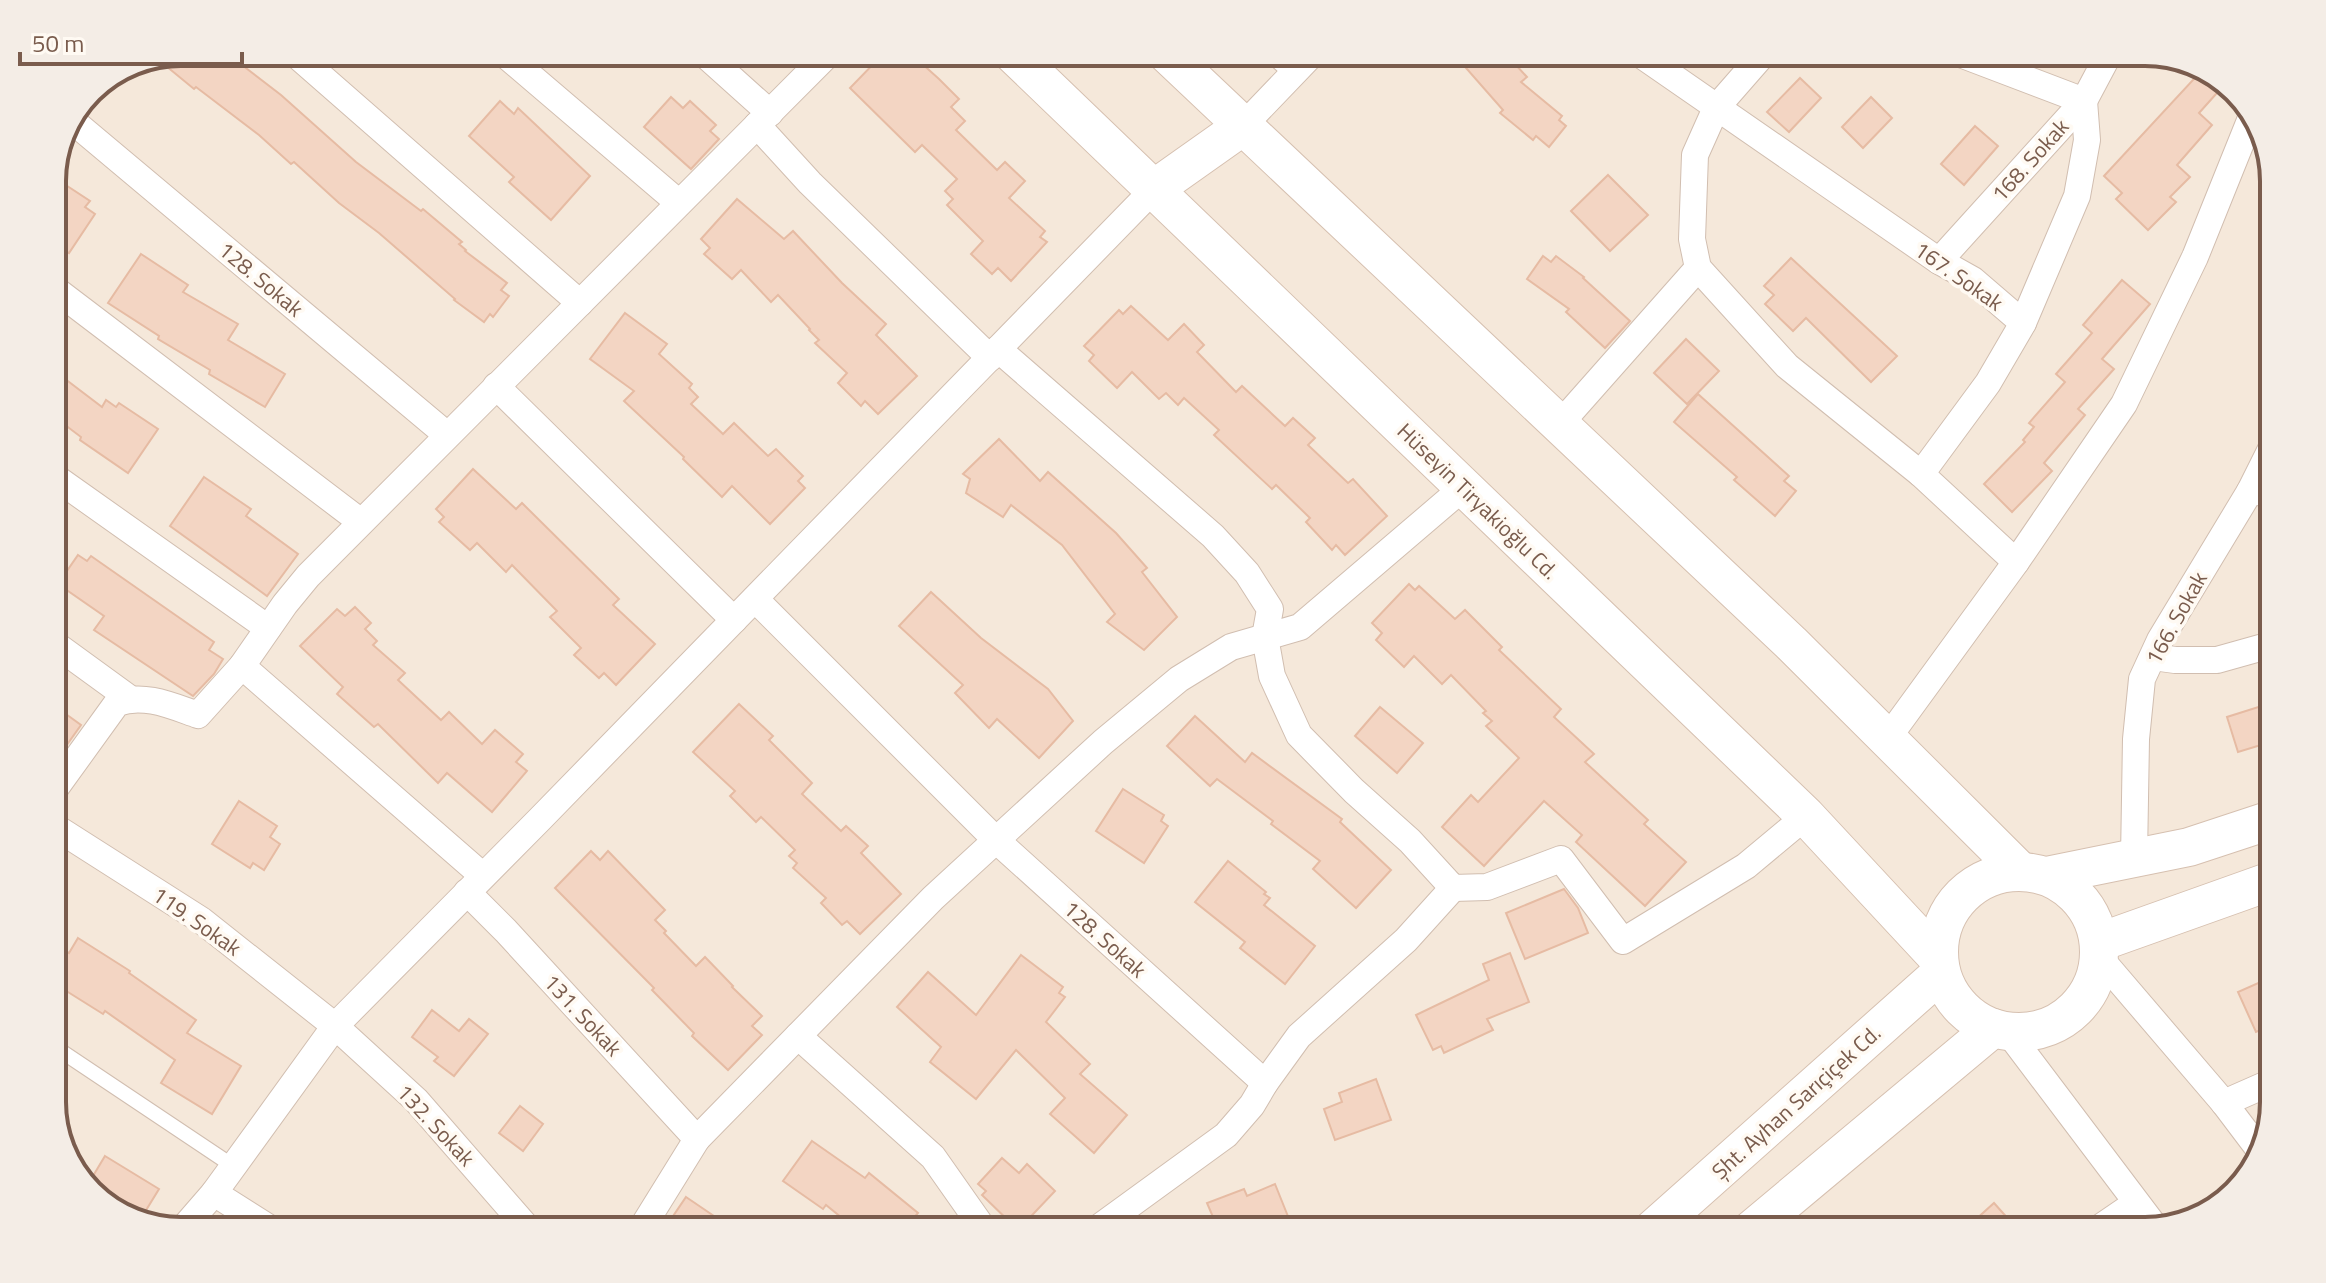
<svg xmlns="http://www.w3.org/2000/svg" width="2326" height="1283" viewBox="0 0 2326 1283" font-family="'Titillium Web',sans-serif">
  <style>
    .residential { fill: #f5e8da }
    .building { fill: #f3d5c3; stroke: #e6bba3; stroke-width: 2 }
    .lines { fill: none; stroke-linecap: round; stroke-linejoin: round }
    .lane-casing { stroke: #d1beb0; stroke-width: 16 }
    .street-casing { stroke: #d1beb0; stroke-width: 28 }
    .secondary-casing { stroke: #d6c0b0; stroke-width: 40 }
    .lane { stroke: #fff; stroke-width: 14 }
    .street { stroke: #fff; stroke-width: 26 }
    .secondary { stroke: #fff; stroke-width: 38 }
    .labels { text-anchor: middle; stroke-width: 7; stroke-linejoin: round; paint-order: stroke }
    .street-label { font-size: 22px; fill: #7a5c4d; stroke: #fffaf3 }
    .rim { fill: none; stroke: #7a5c4d; stroke-width: 4 }
  </style>
  <rect width="100%" height="100%" fill="#fdf6ec"/>
  <path class="residential" d="M181,52H2145L2209,69L2252,110L2274,173V1102L2257,1166L2210,1213L2145,1231H181L117,1214L74,1173L52,1110V173L90,89Z"/>
  <g class="building">
    <path d="M181,52H225L281,95L356,162L421,211L423,209L462,242L459,244L466,250L465,251L507,283L501,290L509,296L493,317L490,314L484,322L454,300L455,299L379,233L339,203L294,162L291,164L259,135L196,87L194,89L160,61Z"/>
    <path d="M885,52H909L939,79L959,99L951,107L965,121L956,130L997,170L1005,162L1025,181L1009,198L1045,231L1040,237L1047,242L1011,281L998,268L992,274L971,254L983,241L947,205L953,199L945,191L957,179L922,145L915,152L850,88Z"/>
    <path d="M1452,52H1504L1527,77L1521,82L1562,116L1559,120L1566,126L1549,147L1536,136L1533,140L1500,113L1503,110Z"/>
    <path d="M2204,68L2209,69L2225,84L2199,113L2212,125L2177,165L2190,177L2170,197L2176,202L2148,230L2116,199L2122,193L2104,176Z"/>
    <path d="M1800,78L1821,98L1789,132L1767,112Z"/>
    <path d="M671,97L683,108L690,101L716,125L710,131L719,139L691,169L644,127Z"/>
    <path d="M1871,97L1892,118L1863,148L1842,127Z"/>
    <path d="M500,101L514,114L518,108L590,176L551,220L509,182L514,177L469,136Z"/>
    <path d="M1975,126L1998,146L1964,185L1941,164Z"/>
    <path d="M1608,175L1648,215L1610,251L1571,211Z"/>
    <path d="M52,176L90,201L85,207L95,214L69,253L52,242Z"/>
    <path d="M737,199L784,239L793,231L842,283L886,324L876,335L917,376L878,414L865,401L861,406L838,383L847,373L815,343L819,340L809,330L810,329L778,295L771,302L741,270L732,279L704,254L710,248L701,239Z"/>
    <path d="M141,254L188,285L183,292L238,324L228,340L285,374L265,407L209,374L210,370L158,339L159,336L108,303Z"/>
    <path d="M1543,256L1551,262L1556,256L1584,277L1583,278L1630,321L1605,348L1566,312L1569,309L1527,279Z"/>
    <path d="M1791,258L1897,356L1871,382L1806,318L1793,331L1765,304L1774,295L1764,286Z"/>
    <path d="M2122,280L2150,304L2102,359L2114,369L2078,409L2085,415L2044,463L2052,471L2012,512L1984,484L2025,442L2023,440L2034,427L2029,423L2065,382L2056,374L2092,333L2083,325Z"/>
    <path d="M1131,306L1168,340L1184,324L1204,345L1197,352L1236,392L1242,386L1285,426L1293,418L1315,438L1308,445L1348,483L1353,479L1387,516L1345,555L1336,545L1332,550L1306,522L1310,518L1276,485L1272,489L1214,435L1219,430L1184,398L1178,405L1166,393L1159,399L1132,372L1117,388L1089,361L1094,355L1084,346L1119,310L1123,314Z"/>
    <path d="M625,313L667,344L659,354L692,384L689,388L698,397L691,404L723,434L734,423L768,456L776,449L803,476L798,481L805,488L770,524L732,486L722,497L683,459L684,457L624,401L634,391L590,359Z"/>
    <path d="M1686,339L1719,371L1687,404L1654,373Z"/>
    <path d="M52,369L102,407L106,400L116,407L119,403L158,429L128,473L80,440L81,437L52,415Z"/>
    <path d="M1698,394L1789,476L1784,481L1796,491L1775,516L1734,480L1737,477L1674,422Z"/>
    <path d="M999,439L1040,481L1048,472L1116,533L1147,568L1142,572L1177,617L1144,650L1107,622L1115,614L1062,545L1011,505L1003,517L966,493L970,479L963,474Z"/>
    <path d="M473,469L516,509L522,503L619,599L613,605L655,644L616,685L604,673L599,678L574,655L581,648L550,617L557,611L512,565L506,572L477,543L470,550L439,522L444,517L436,509Z"/>
    <path d="M204,477L251,509L246,516L298,554L267,596L170,526Z"/>
    <path d="M78,555L87,561L91,556L214,642L209,650L223,659L214,674L193,696L94,630L104,616L58,584Z"/>
    <path d="M1409,584L1415,590L1419,586L1455,619L1465,610L1502,647L1499,650L1561,709L1554,717L1594,754L1585,762L1648,820L1644,824L1686,862L1645,906L1576,842L1582,835L1544,801L1484,866L1442,827L1471,795L1478,802L1519,758L1486,726L1492,721L1483,713L1486,711L1451,675L1442,684L1414,656L1404,667L1376,640L1382,633L1372,623Z"/>
    <path d="M931,592L981,638L1048,689L1073,721L1039,758L997,719L989,728L955,693L963,685L899,626Z"/>
    <path d="M355,607L371,623L365,629L377,641L373,645L405,673L398,680L441,720L449,712L482,744L495,730L523,754L516,762L527,771L492,812L447,773L438,783L378,724L374,727L337,694L343,687L300,646L337,609L345,616Z"/>
    <path d="M2274,702V741L2238,752L2227,717Z"/>
    <path d="M52,704L81,725L56,760L52,757Z"/>
    <path d="M739,704L773,736L769,740L812,783L802,794L841,831L846,826L868,846L861,853L901,894L860,934L847,921L842,925L821,903L826,898L793,868L797,863L789,856L795,850L761,817L756,822L730,796L735,791L693,752Z"/>
    <path d="M1380,707L1423,743L1397,773L1355,736Z"/>
    <path d="M1195,716L1245,762L1252,753L1342,819L1340,822L1391,870L1356,908L1313,869L1320,861L1271,824L1273,821L1217,779L1210,786L1167,746Z"/>
    <path d="M1123,789L1164,815L1161,821L1168,826L1144,863L1096,831Z"/>
    <path d="M239,801L277,826L270,837L280,844L264,870L253,863L250,868L212,844Z"/>
    <path d="M591,851L600,860L608,851L665,910L655,920L666,931L664,933L696,966L705,957L733,986L732,987L762,1016L752,1026L762,1035L728,1070L692,1036L694,1033L652,990L654,988L555,888Z"/>
    <path d="M1228,861L1266,892L1264,894L1270,898L1264,905L1315,946L1285,984L1240,948L1245,942L1195,902Z"/>
    <path d="M1564,889L1578,908L1588,933L1525,959L1506,913Z"/>
    <path d="M78,938L130,971L129,973L196,1020L187,1033L241,1066L212,1114L161,1083L175,1060L105,1011L103,1014L52,982V941L69,953Z"/>
    <path d="M1510,953L1529,1002L1487,1019L1493,1030L1444,1053L1441,1046L1433,1050L1416,1015L1489,980L1483,964Z"/>
    <path d="M1021,955L1063,987L1059,993L1065,997L1046,1022L1090,1064L1080,1074L1127,1115L1094,1153L1050,1114L1065,1098L1016,1050L976,1099L930,1062L941,1047L897,1007L928,972L976,1015Z"/>
    <path d="M2274,976V1024L2256,1032L2238,992Z"/>
    <path d="M432,1010L459,1031L469,1019L488,1034L454,1076L434,1061L438,1057L412,1037Z"/>
    <path d="M1376,1079L1391,1120L1335,1140L1324,1109L1342,1102L1339,1093Z"/>
    <path d="M520,1106L543,1124L523,1151L499,1133Z"/>
    <path d="M812,1141L865,1178L869,1173L918,1213L903,1231H858L826,1205L823,1209L783,1181Z"/>
    <path d="M105,1156L159,1189L140,1220L117,1214L87,1186Z"/>
    <path d="M1002,1158L1019,1173L1027,1164L1055,1191L1018,1230L982,1195L986,1191L978,1184Z"/>
    <path d="M1275,1184L1289,1219L1259,1231H1219L1207,1203L1244,1189L1247,1196Z"/>
    <path d="M686,1197L736,1231H663Z"/>
    <path d="M1994,1203L2019,1231H1963Z"/>
  </g>
  <g class="lines">
    <g class="lane-casing">
      <path id="lane" d="M52,1045L233,1166"/>
    </g>
    <g class="street-casing">
      <g id="street">
        <path d="M293,52L580,303"/>
        <path d="M502,52L679,203"/>
        <path d="M702,52L770,113"/>
        <path d="M1276,52L1296,70"/>
        <path d="M1637,52L1939,261L1973,280L2023,323L1988,383L1921,474L2016,562"/>
        <path d="M1765,52L1716,108L1695,155L1692,239L1698,268L1787,366L1921,474"/>
        <path d="M1955,52L2084,101L2087,140L2077,196L2023,323"/>
        <path d="M75,123L447,435"/>
        <path d="M757,125L810,183L990,358"/>
        <path d="M1243,126L1314,52"/>
        <path d="M1939,261L2084,101L2110,52"/>
        <path d="M52,287L361,522"/>
        <path d="M998,349L1213,536L1247,573L1270,609L1265,637L1272,676L1299,735L1354,791L1410,841L1453,888L1487,887L1561,859L1623,941L1746,866L1806,816"/>
        <path d="M496,386L734,620"/>
        <path d="M1559,425L1698,268"/>
        <path d="M52,475L268,628"/>
        <path d="M2250,491L2274,494"/>
        <path d="M755,599L996,840L1265,1083L1299,1036L1406,940L1453,888"/>
        <path d="M52,642L129,698"/>
        <path d="M2153,657L2175,660H2217L2274,644"/>
        <path d="M242,666L483,876"/>
        <path d="M1887,739L2016,562L2124,404L2195,257L2253,113"/>
        <path d="M52,793L117,703C144,693 172,706 198,715L242,666L285,604L308,576L830,52"/>
        <path d="M52,825L201,920L335,1026L416,1100L530,1231"/>
        <path d="M2134,858L2136,739L2142,679L2160,640L2250,491L2274,443"/>
        <path d="M467,892L506,931L697,1139"/>
        <path d="M2100,958L2224,1103L2261,1152"/>
        <path d="M2008,1032L2156,1228"/>
        <path d="M798,1036L933,1157L985,1231"/>
        <path d="M2224,1103L2274,1081"/>
        <path d="M214,1193L274,1231"/>
        <path d="M181,1231L214,1193L335,1026L540,819L1154,189"/>
        <path d="M640,1231L697,1139L933,898L1103,742L1179,679L1231,647L1300,627L1464,487"/>
        <path d="M1094,1231L1226,1135L1252,1105L1265,1083"/>
        <path d="M2095,1231L2136,1203"/>
      </g>
    </g>
    <g class="secondary-casing">
      <g id="secondary">
        <path d="M1011,52L1806,816L1938,958"/>
        <path d="M1165,52L1791,643L2021,872"/>
        <path d="M1154,189L1243,126"/>
        <circle cx="2019" cy="952" r="80"/>
        <path d="M2046,876L2189,847L2274,819"/>
        <path d="M2100,942L2274,880"/>
        <path d="M1651,1231L1941,973"/>
        <path d="M1750,1231L1993,1028"/>
      </g>
    </g>
    <use href="#lane" class="lane"/>
    <use href="#street" class="street"/>
    <use href="#secondary" class="secondary"/>
  </g>
  <g class="labels">
    <g class="street-label">
      <text transform="translate(2030 160) rotate(-48)" y="8">168. Sokak</text>
      <text transform="translate(1959 276) rotate(35)" y="8">167. Sokak</text>
      <text transform="translate(261 279) rotate(40)" y="8">128. Sokak</text>
      <text transform="translate(1478 501) rotate(44)" y="8">Hüseyin Tiryakioğlu Cd.</text>
      <text transform="translate(2176 618) rotate(-61)" y="8">166. Sokak</text>
      <text transform="translate(197 921) rotate(35)" y="8">119. Sokak</text>
      <text transform="translate(1105 939) rotate(42)" y="8">128. Sokak</text>
      <text transform="translate(583 1015) rotate(47)" y="8">131. Sokak</text>
      <text transform="translate(1796 1102) rotate(-42)" y="8">Şht. Ayhan Sarıçiçek Cd.</text>
      <text transform="translate(436 1125) rotate(47)" y="8">132. Sokak</text>
    </g>
  </g>
  <path d="M0 0H2326V1283H0ZM181 66H2145A115 115 0 0 1 2260 181V1102A115 115 0 0 1 2145 1217H181A115 115 0 0 1 66 1102V181A115 115 0 0 1 181 66Z" fill="#f4ede6" fill-rule="evenodd"/>
  <path class="rim" d="M181 66H2145A115 115 0 0 1 2260 181V1102A115 115 0 0 1 2145 1217H181A115 115 0 0 1 66 1102V181A115 115 0 0 1 181 66Z"/>
  <path d="M20 52v12h222v-12" fill="none" stroke="#7a5c4d" stroke-width="4"/>
  <text x="32" y="52" font-size="24" fill="#7a5c4d" stroke="#fffaf3" stroke-width="6" paint-order="stroke">50 m</text>
</svg>
